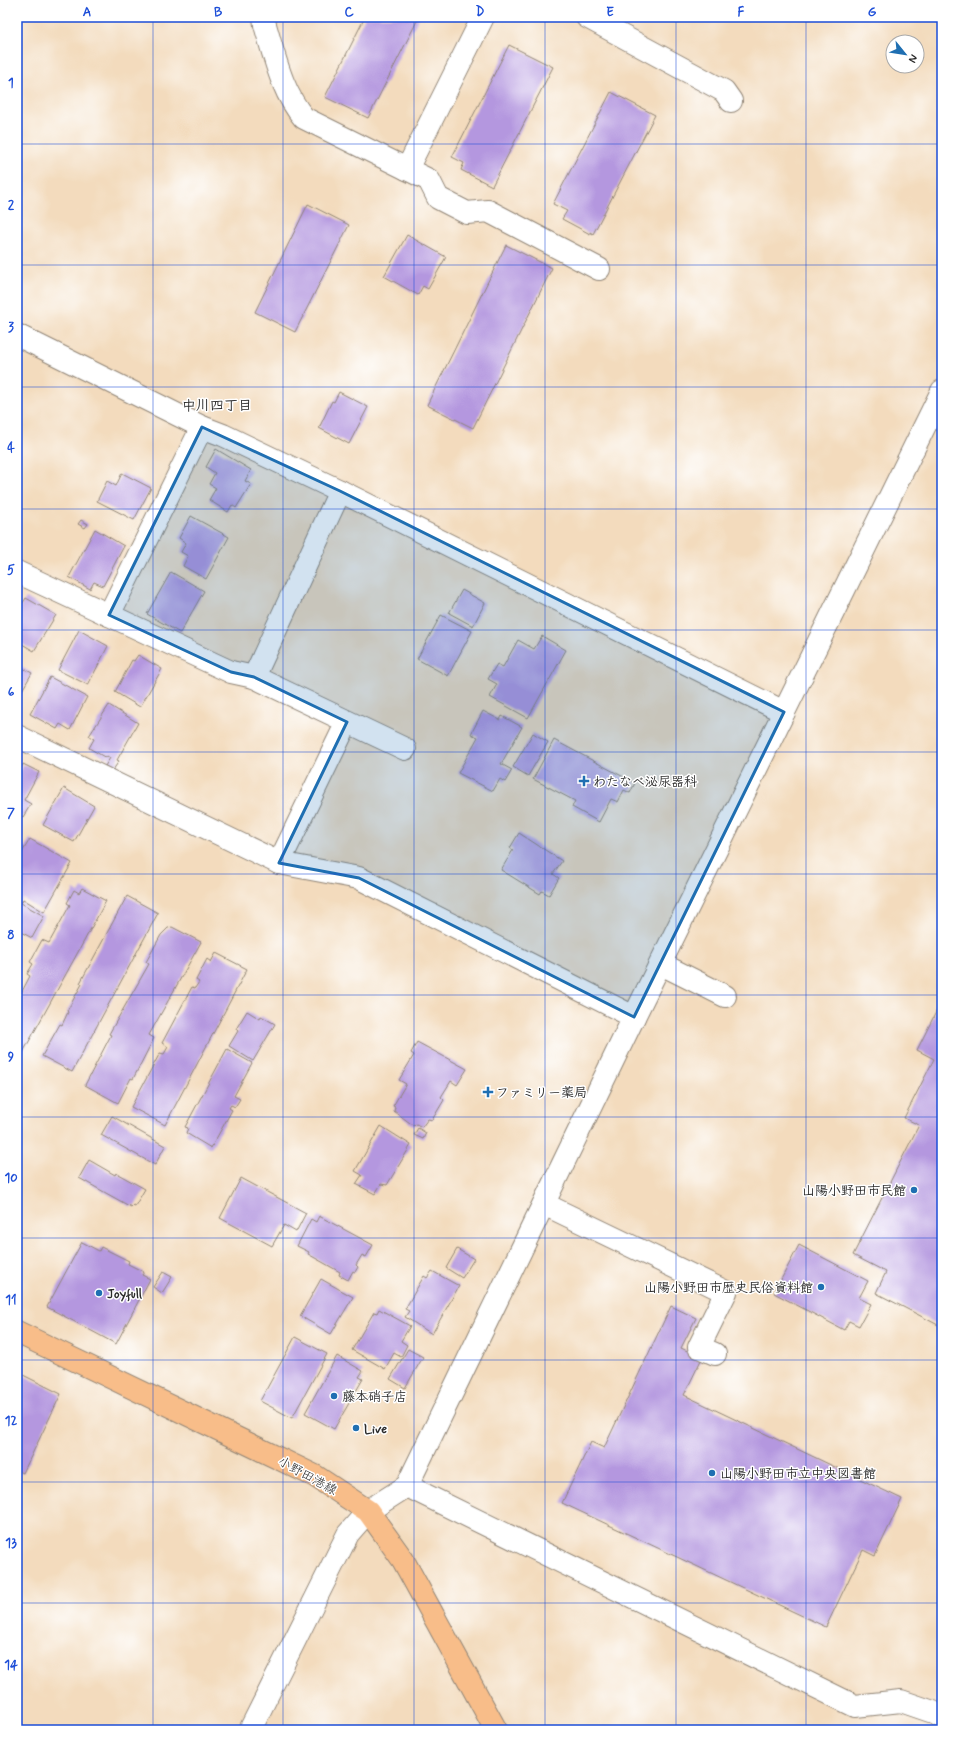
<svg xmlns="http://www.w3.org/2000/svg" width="959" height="1747" viewBox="0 0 959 1747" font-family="Mynerve,'Klee One',sans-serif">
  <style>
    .building { fill: #b497df }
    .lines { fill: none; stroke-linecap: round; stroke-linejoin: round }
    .minor-casing { stroke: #8f8374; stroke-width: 24 }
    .major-casing { stroke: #8f8374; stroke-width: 24 }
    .minor { stroke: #fff; stroke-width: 22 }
    .major { stroke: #f8bd89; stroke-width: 22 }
    .marked { fill: #1f6fb2; fill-opacity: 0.2; stroke: #1f6fb2; stroke-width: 3; stroke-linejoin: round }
    .grid { fill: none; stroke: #1d4ed8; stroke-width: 1; stroke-opacity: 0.55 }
    .poi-dot { fill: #1f6fb2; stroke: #fff; stroke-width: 1.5 }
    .labels { text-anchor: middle; stroke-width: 3; stroke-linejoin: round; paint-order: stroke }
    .poi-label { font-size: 13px; font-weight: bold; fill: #2b2b2b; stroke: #fff; text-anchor: start }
    .street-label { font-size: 13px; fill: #2b2b2b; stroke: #fff }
    .neighbourhood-label { font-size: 14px; font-weight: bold; fill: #2b2b2b; stroke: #fff }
    .neatline { fill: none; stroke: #1d4ed8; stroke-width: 1.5 }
    .grid-label { font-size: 13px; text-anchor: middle; font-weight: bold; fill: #1d4ed8 }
  </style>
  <rect width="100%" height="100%" fill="#fff"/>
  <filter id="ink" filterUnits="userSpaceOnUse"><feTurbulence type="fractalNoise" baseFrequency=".025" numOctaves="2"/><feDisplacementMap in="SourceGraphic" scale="8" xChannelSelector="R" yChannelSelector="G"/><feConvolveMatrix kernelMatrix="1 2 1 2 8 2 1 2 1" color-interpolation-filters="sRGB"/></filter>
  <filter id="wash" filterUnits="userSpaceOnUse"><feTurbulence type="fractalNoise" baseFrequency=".012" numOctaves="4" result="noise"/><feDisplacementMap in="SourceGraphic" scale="16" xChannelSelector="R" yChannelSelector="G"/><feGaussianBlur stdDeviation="0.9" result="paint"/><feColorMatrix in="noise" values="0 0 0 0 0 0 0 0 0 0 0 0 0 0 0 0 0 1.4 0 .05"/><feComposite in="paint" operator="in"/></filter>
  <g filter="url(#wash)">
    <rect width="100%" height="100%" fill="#f3dbbd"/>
    <g id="blocks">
      <g class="building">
        <path d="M365,17H419L368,118L325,97Z"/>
        <path d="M509,45L553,67L492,186L461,170L464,163L452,157Z"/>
        <path d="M611,92L655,115L593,234L590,232V234L562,219L567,211L553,204Z"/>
        <path d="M308,204L349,225L295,332L255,312Z"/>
        <path d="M407,235L446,257L428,289L423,286L418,295L384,276Z"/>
        <path d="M506,245L552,268L473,428L427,405Z"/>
        <path d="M339,392L368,407L349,444L319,428L332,401L334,402Z"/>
        <path d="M216,449L251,470L245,481L251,484L236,508L232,505L228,512L209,500L216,488L209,484L215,473L206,467Z"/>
        <path d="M122,473L151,488L134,520L97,501L107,481L116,486Z"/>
        <path d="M191,516L229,537L206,579L183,566L188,556L181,552L186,543L179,538Z"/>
        <path d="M81,520L88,524L85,528L78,524Z"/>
        <path d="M95,529L124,546L103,586L94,582L90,589L69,577Z"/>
        <path d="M171,572L204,591L180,633L147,614Z"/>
        <path d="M462,590L485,603L473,626L449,613Z"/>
        <path d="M26,598L56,615L34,651L17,641V612Z"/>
        <path d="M441,615L472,631L448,676L417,659Z"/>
        <path d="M79,630L108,646L88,685L58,670Z"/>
        <path d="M542,636L566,650L528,718L490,697L497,684L488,679L497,664L503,667L518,640L534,649Z"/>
        <path d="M138,655L162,669L140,707L115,692L132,660L134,661Z"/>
        <path d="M17,665L32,673L17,699Z"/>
        <path d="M50,677L87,697L70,730L60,724L57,729L30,714Z"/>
        <path d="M109,705L138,723L117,760L119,761L113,770L105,766L110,758L107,756L106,758L89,748L94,739L89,736Z"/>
        <path d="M483,711L500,720L502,716L522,727L501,764L512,770L505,782L500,779L493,791L458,773L478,737L471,734Z"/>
        <path d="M533,733L548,742L528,776L513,767Z"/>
        <path d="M554,740L635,783L630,793L624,790L618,802L611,799L599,822L572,807L575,801L533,779Z"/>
        <path d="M23,764L39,772L24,800L31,804L23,817L17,814V769L20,771Z"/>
        <path d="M64,788L94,806L74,842L43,825Z"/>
        <path d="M519,833L562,861L553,874L559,878L549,895L542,891L540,894L501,870L513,850L510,848Z"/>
        <path d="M30,839L72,863L44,912L23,899L21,903L44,916L32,938L17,930V861Z"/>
        <path d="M82,888L106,901L21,1056L17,1054V1001L30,976L27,974L33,964L30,962L42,940L49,943L70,905L67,903L74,890L79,893Z"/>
        <path d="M127,896L158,913L72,1072L42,1056L60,1024L62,1025L68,1012L67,1011L82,984L80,983Z"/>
        <path d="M172,927L201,942L149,1035L154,1038L133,1079L131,1078L118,1103L85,1085L111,1035L109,1034L149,964L146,962L161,935L168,928Z"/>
        <path d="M216,953L247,969L165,1125L131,1107L160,1053L164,1054L168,1047L162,1043L192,987L195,988L199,982L196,980L207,959L211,962Z"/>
        <path d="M942,1000V1327L876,1293L886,1272L853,1255L919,1125L904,1118L934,1059L917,1050Z"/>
        <path d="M247,1011L260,1019L261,1016L275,1024L253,1061L229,1046L238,1031L236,1029Z"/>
        <path d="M417,1042L467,1069L457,1085L451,1081L441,1097L444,1100L432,1120L428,1119L422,1127L416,1124L414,1126L394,1111L395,1107L393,1106L406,1084L399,1080L414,1055L411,1053Z"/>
        <path d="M227,1049L252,1063L234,1096L240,1099L235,1107L231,1105L229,1108L232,1110L211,1148L186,1133L188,1128L185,1127Z"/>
        <path d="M112,1116L165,1146L155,1165L101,1135Z"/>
        <path d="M381,1126L411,1145L387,1185L381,1184L375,1194L356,1184L362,1175L355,1171Z"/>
        <path d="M418,1128L426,1133L423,1139L414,1135Z"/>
        <path d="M89,1160L115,1175L116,1173L145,1189L135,1206L133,1205L131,1207L79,1178Z"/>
        <path d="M241,1178L306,1213L296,1232L284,1225L272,1246L220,1218Z"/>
        <path d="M319,1216L373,1245L366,1257L362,1255L356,1265L358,1267L355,1272L353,1271L348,1280L339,1275L340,1272L308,1254L309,1252L297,1246L311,1219L316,1222Z"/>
        <path d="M82,1242L99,1251L101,1247L129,1261L128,1264L144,1272L142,1275L150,1279L116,1344L47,1307Z"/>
        <path d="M799,1245L868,1281L859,1298L871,1304L859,1326L849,1321L844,1330L774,1293Z"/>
        <path d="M457,1249L474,1259L462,1278L446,1268Z"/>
        <path d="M432,1271L459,1286L432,1334L405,1317L409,1311L405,1309L424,1276L427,1278Z"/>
        <path d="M163,1272L172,1277L162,1293L153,1287Z"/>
        <path d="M321,1279L353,1297L331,1334L300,1316Z"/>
        <path d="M671,1306L696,1318L681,1348L702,1358L684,1395L902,1499L875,1556L863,1550L826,1627L562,1503L591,1442L604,1448Z"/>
        <path d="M379,1309L410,1326L401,1341L407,1345L401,1357L394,1353L385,1369L352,1350L374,1312L377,1313Z"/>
        <path d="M295,1337L327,1354L292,1418L260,1401Z"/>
        <path d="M408,1349L423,1357L405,1388L390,1379Z"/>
        <path d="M337,1356L363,1371L359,1377L363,1379L334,1429L305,1413Z"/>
        <path d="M17,1372L61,1394L23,1473L17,1470Z"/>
      </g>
    </g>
  </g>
  <g filter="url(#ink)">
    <use href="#blocks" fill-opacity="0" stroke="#8f8374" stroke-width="1"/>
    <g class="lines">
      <g class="minor-casing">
        <g id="minor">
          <path d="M264,17L265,25C275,58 282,92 304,118L429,180L438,198L467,213L488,211L599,269"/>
          <path d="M587,17L724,91L731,101"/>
          <path d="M407,169L483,17"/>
          <path d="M17,335L202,427L223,435L340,491L784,712"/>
          <path d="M17,572L231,672L254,677L405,749"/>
          <path d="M109,615L202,427"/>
          <path d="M254,677L340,491"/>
          <path d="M17,736L279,863L359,878L634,1017"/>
          <path d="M279,863L347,722"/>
          <path d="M661,964L725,996"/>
          <path d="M544,1204L726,1292L699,1347L715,1354"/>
          <path d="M407,1486L855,1706L901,1701L933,1712L942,1717"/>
          <path d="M250,1730L348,1534L368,1511L407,1486L634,1017L942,391"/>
        </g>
      </g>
      <g class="major-casing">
        <path id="major" d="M17,1332L315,1476L368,1511L403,1560L496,1730"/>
      </g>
      <use href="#minor" class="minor"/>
      <use href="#major" class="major"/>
    </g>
  </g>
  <path class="marked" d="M202,427L340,491L784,712L634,1017L359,878L279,863L347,722L254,677L231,672L109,615Z"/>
  <path class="grid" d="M153,17V1730M283,17V1730M414,17V1730M545,17V1730M676,17V1730M806,17V1730M17,144H942M17,265H942M17,387H942M17,509H942M17,630H942M17,752H942M17,874H942M17,995H942M17,1117H942M17,1238H942M17,1360H942M17,1482H942M17,1603H942"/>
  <g class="poi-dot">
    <path d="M582 775h4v4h4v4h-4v4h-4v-4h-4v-4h4z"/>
    <path d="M486 1086h4v4h4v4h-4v4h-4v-4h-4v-4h4z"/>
    <circle cx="914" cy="1190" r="4"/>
    <circle cx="821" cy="1287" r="4"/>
    <circle cx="99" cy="1293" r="4"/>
    <circle cx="334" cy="1396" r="4"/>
    <circle cx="356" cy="1428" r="4"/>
    <circle cx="712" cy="1473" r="4"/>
  </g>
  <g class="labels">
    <g class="poi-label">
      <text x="593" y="786">わたなべ泌尿器科</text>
      <text x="496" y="1097">ファミリー薬局</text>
      <text x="906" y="1195" text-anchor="end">山陽小野田市民館</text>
      <text x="813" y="1292" text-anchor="end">山陽小野田市歴史民俗資料館</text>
      <text x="107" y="1298">Joyfull</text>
      <text x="342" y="1401">藤本硝子店</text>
      <text x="364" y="1433">Live</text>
      <text x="720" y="1478">山陽小野田市立中央図書館</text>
    </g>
    <g class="street-label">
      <text transform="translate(308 1475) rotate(29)" y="5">小野田港線</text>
    </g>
    <g class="neighbourhood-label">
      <text x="217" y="410">中川四丁目</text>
    </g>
  </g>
  <rect width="959" height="1747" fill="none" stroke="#fff" stroke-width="44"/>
  <g transform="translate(905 54) rotate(120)"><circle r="19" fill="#ffffff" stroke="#aaaaaa"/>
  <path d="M0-3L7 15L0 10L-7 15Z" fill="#1f6fb2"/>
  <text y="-6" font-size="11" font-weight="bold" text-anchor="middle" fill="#2b2b2b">N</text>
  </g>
  <rect x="22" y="22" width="915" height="1703" class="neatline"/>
  <g class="grid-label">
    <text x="87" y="16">A</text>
    <text x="218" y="16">B</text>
    <text x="349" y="16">C</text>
    <text x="480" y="16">D</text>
    <text x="610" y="16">E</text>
    <text x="741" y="16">F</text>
    <text x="872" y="16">G</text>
    <text x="11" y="87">1</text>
    <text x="11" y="209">2</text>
    <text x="11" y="331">3</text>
    <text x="11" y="452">4</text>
    <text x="11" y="574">5</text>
    <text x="11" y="696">6</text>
    <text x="11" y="817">7</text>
    <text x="11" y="939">8</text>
    <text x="11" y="1061">9</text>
    <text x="11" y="1182">10</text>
    <text x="11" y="1304">11</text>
    <text x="11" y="1425">12</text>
    <text x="11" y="1547">13</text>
    <text x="11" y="1669">14</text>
  </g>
</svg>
